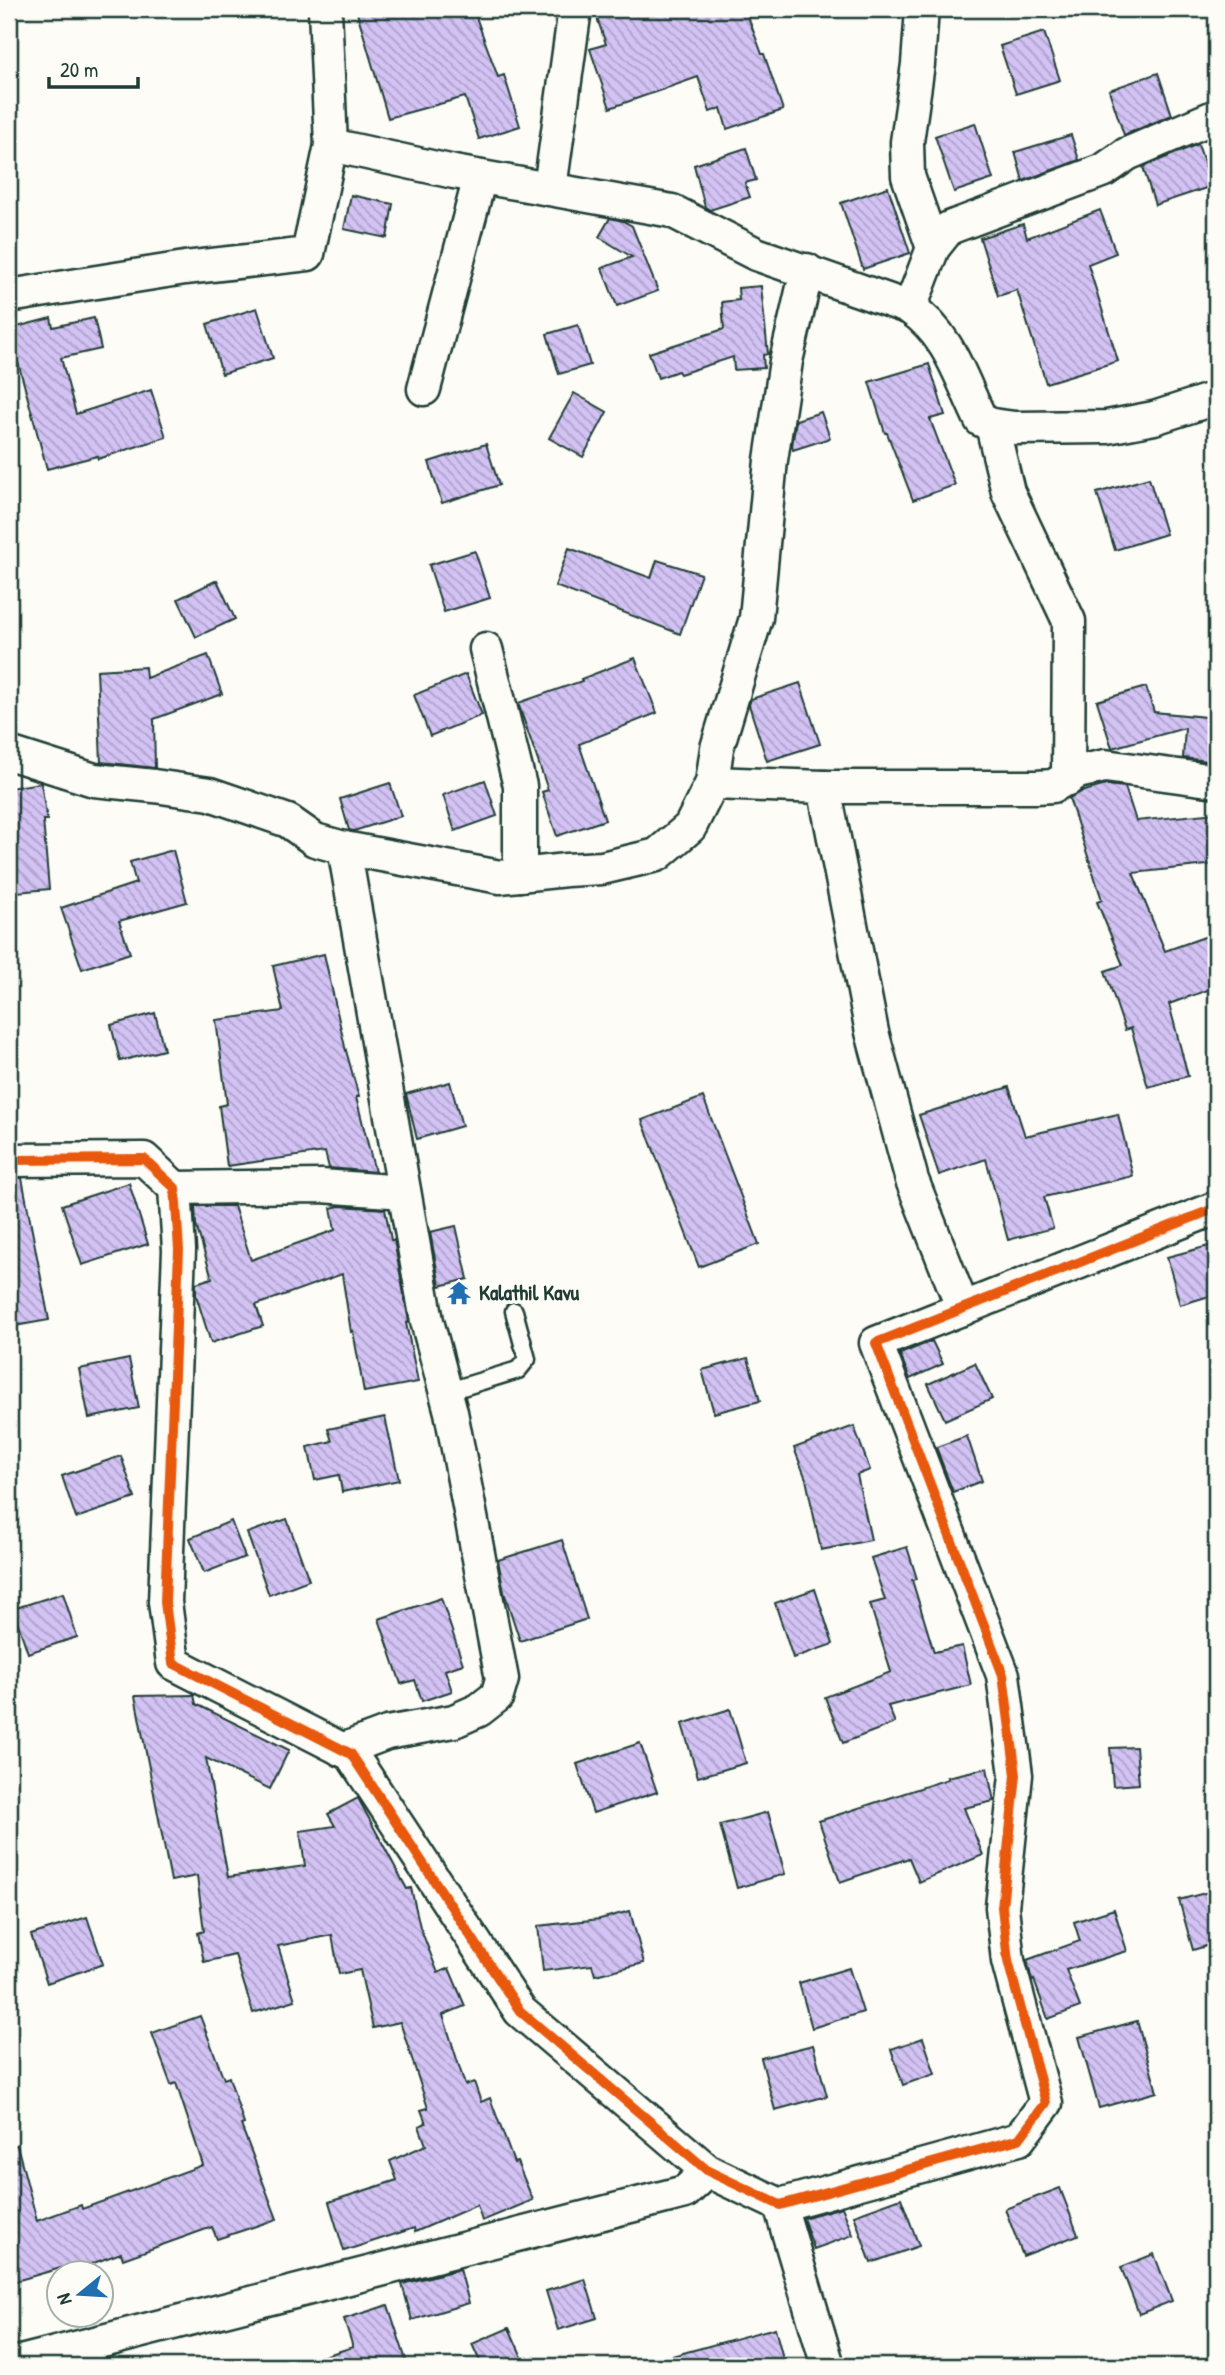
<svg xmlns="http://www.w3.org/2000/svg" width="1225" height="2375" viewBox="0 0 1225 2375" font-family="'Patrick Hand',sans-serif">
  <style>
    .building { fill: url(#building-back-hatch); stroke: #1f3d34; stroke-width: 2 }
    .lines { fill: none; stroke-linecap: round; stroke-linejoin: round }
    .service-casing { stroke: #1f3d34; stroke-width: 21 }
    .minor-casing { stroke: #1f3d34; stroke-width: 37 }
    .service { stroke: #fdfcf7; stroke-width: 16 }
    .minor { stroke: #fdfcf7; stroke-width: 32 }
    .cycleway-casing { stroke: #fdfcf7; stroke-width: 15 }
    .cycleway { stroke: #e8590c; stroke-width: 10 }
    .labels { text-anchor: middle; stroke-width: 7; stroke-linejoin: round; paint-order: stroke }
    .poi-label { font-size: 21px; font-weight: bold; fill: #1f3d34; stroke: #fdfcf7; text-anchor: start }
  </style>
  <defs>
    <pattern id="building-back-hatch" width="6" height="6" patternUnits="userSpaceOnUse" patternTransform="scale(1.75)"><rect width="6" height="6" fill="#d3c2f4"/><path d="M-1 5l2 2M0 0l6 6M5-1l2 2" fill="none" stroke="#ab9fc6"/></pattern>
  </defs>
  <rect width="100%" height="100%" fill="#fdfcf7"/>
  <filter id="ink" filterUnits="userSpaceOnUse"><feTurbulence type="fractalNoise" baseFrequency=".0143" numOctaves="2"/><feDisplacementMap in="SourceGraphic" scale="14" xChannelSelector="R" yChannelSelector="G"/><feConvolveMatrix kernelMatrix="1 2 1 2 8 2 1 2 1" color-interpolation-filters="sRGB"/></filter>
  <g filter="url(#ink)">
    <g class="building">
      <path d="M356,9H473L498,77L504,75L520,126L479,139L465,97L388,118Z"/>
      <path d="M594,9H745L762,54H764L783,110L727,129L721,108L710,112L698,77L610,108L590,49L606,44Z"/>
      <path d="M1044,32L1060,80L1016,94L1000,46Z"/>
      <path d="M1158,73L1172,115L1124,135L1109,90Z"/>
      <path d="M975,123L993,179L954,192L935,136Z"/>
      <path d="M1071,135L1079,160L1023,181L1015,152Z"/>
      <path d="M1198,144L1212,186L1155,205L1143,167Z"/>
      <path d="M746,148L756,180L745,183L750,197L710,210L705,207L694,165Z"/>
      <path d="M888,187L910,253L863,269L841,203Z"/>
      <path d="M351,195L393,204L387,238L344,229Z"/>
      <path d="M1100,210L1116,253L1088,264L1118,361L1046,383L1017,290L998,296L980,238L1023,224L1027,238Z"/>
      <path d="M610,218L623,221L632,226L658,291L617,306L602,268L632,257L599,237Z"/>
      <path d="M761,286L768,354L763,355L764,368L734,370L733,357L680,374L678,371L658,378L649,353L724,329L722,302L739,300L738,288Z"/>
      <path d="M257,308L273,358L222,374L207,324Z"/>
      <path d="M51,318L53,327L94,318L101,349L61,358L76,414L151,390L166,437L98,459L97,456L47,469L9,329Z"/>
      <path d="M578,325L590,365L559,374L547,334Z"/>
      <path d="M929,364L945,415L930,419L955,485L913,500L887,433H885L869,382Z"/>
      <path d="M574,393L607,412L583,457L549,438Z"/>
      <path d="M821,412L830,438L793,450L792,446L796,420Z"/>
      <path d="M486,444L499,485L442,503L429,462Z"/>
      <path d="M1149,478L1166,534L1115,550L1097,493Z"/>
      <path d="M569,548L651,578L657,560L701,574L680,634L555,586Z"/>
      <path d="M475,551L490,598L444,612L429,565Z"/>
      <path d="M217,580L235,619L196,637L178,599Z"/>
      <path d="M208,655L222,694L154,719L155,768L101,762L97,670L145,667L146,678Z"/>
      <path d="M635,658L657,713L579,744L605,820L557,836L542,792L548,790L518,703L582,681L581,679Z"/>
      <path d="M466,674L482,715L430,736L414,695Z"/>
      <path d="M800,683L820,744L767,761L749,705L751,699Z"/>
      <path d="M1146,687L1154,712L1216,718V762L1183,758L1185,728L1112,748L1097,701Z"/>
      <path d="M485,780L497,816L455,831L443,795Z"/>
      <path d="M41,783L47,820H43L49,889L17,892L12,835H14L9,788Z"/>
      <path d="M390,783L401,816L354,831L349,830L340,799Z"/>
      <path d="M1106,785L1125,787L1136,821L1216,813V864L1133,873L1165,951L1216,933V987L1169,1004L1188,1076L1148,1087L1131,1028L1125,1030L1105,971L1123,965L1097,902L1102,900L1069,798L1081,792Z"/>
      <path d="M173,850L187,902L119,921L130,953L82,969L61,908L136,883L130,862Z"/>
      <path d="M324,954L345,1047L359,1097H356L375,1172L329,1168L325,1152L227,1166L219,1106L227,1104L216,1020L283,1011L273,966Z"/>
      <path d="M155,1013L164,1050L120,1061L111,1025Z"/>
      <path d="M450,1082L462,1126L417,1139L406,1094Z"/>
      <path d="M1009,1087L1025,1136L1118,1114L1133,1176L1044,1197L1053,1228L1008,1240L986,1159L939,1175L919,1115Z"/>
      <path d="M703,1097L759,1244L699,1267L642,1120Z"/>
      <path d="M9,1178H22L49,1320L9,1327Z"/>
      <path d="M129,1183L148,1244L82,1265L62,1205Z"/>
      <path d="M195,1206H234L251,1260L335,1230L331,1208L339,1206L385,1209L391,1240H394L409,1322L406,1323L418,1382L364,1392L353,1331L351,1332L342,1274L256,1305L263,1326L211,1343L196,1295V1283L212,1278L196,1225Z"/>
      <path d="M456,1226L468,1279L440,1286L430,1232Z"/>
      <path d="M1216,1244V1294L1180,1305L1167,1257Z"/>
      <path d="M932,1341L943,1364L910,1379L900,1354Z"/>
      <path d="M748,1358L760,1401L714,1413L702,1370Z"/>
      <path d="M129,1359L139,1408L89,1418L79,1369Z"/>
      <path d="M975,1363L992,1399L945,1420L928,1384Z"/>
      <path d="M385,1417L399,1480L342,1492L339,1475L315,1480L308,1447L332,1441L328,1429Z"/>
      <path d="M854,1426L870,1470L857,1475L871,1540L821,1550L806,1479L794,1448Z"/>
      <path d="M967,1436L982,1481L953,1492L936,1447Z"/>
      <path d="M121,1456L135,1498L76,1518L62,1476Z"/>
      <path d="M287,1519L309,1580L269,1595L247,1533Z"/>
      <path d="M231,1521L245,1557L204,1573L190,1538Z"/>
      <path d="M562,1540L587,1619L520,1641L504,1592L498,1560Z"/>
      <path d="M907,1547L917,1579L912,1580L934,1652L962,1646L971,1685L888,1706L895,1723L843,1743L825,1697L891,1672L870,1604L885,1600L871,1558Z"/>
      <path d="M815,1589L833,1644L793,1658L775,1603Z"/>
      <path d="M63,1593L77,1637L28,1653L13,1609Z"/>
      <path d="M441,1598L463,1664L445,1670L452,1691L422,1701L415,1680L401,1684L379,1619Z"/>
      <path d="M194,1695L196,1704L289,1750L270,1789L206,1758L228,1877L305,1866L300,1831L335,1826L328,1814L358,1798L407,1889L411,1888L420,1927L438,1973L449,1968L465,2006L443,2015L465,2085L474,2082L481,2102L490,2098L514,2163L517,2162L533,2200L482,2221L477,2205L415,2232L414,2228L344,2251L329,2202L397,2180L390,2161L426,2145L419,2126L426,2123L421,2110L428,2108L400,2022L373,2028L360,1970L339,1974L332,1935L278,1946L295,2000L253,2013L235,1955L204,1962L198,1933L204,1931L197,1876L171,1881L135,1696Z"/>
      <path d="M730,1709L746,1763L698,1777L682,1724Z"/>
      <path d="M640,1743L657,1792L593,1813L577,1764Z"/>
      <path d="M1136,1747L1139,1784L1113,1786L1110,1748Z"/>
      <path d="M987,1768L994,1801L964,1808L983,1855L919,1882L909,1858L840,1882L819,1821L948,1779L947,1777Z"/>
      <path d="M768,1812L785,1874L737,1888L720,1825Z"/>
      <path d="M1216,1890V1943L1193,1950L1179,1900Z"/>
      <path d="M1114,1909L1127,1951L1066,1970L1080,2007L1048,2019L1034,1980L1032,1981L1027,1960L1080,1941L1074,1922Z"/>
      <path d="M630,1911L644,1963L595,1975L592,1965L543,1971L538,1926L600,1919Z"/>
      <path d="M87,1917L103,1964L47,1983L31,1935Z"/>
      <path d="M849,1968L863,2012L812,2028L799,1983Z"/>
      <path d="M200,2016L224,2079L229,2077L244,2124L241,2125L277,2219L217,2239L212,2227L123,2259L121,2253L66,2273H63L61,2268L9,2283V2146L17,2145L37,2221L81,2205L82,2209L203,2165L176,2083L171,2085L152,2033Z"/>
      <path d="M1137,2021L1157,2092L1099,2108L1079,2037Z"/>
      <path d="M923,2038L935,2074L903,2085L891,2049Z"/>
      <path d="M813,2045L827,2096L775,2110L761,2058Z"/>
      <path d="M1060,2188L1078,2235L1023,2256L1005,2209Z"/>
      <path d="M901,2198L919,2246L871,2263L854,2215Z"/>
      <path d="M842,2207L853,2235L814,2249L803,2218Z"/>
      <path d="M1154,2254L1172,2301L1139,2314L1121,2267Z"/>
      <path d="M460,2269L469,2303L412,2320L402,2284Z"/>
      <path d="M585,2279L597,2318L558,2330L546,2291Z"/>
      <path d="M388,2305L406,2360L386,2366H309L308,2361L353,2347L344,2319Z"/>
      <path d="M509,2328L526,2366H482L472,2344Z"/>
      <path d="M775,2328L785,2366H662L661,2359Z"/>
    </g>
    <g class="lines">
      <g class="service-casing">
        <path id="service" d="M446,1392L518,1370L527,1359L514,1311"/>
      </g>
      <g class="minor-casing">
        <g id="minor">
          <path d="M325,9L331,145L454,172L672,211L756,254L910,308C950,335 961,380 981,420L992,425L1015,428L1107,427L1154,418L1216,398"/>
          <path d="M922,9L918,64L907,142L908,176L933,248"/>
          <path d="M550,188L575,9"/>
          <path d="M9,296L185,268L308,254L331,145"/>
          <path d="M910,308L933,248L949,228L1104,170L1127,154L1216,116"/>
          <path d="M424,389L480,177"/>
          <path d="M992,425L1008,492L1069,621L1068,779"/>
          <path d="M486,649L520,786V875"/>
          <path d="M9,753L94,780L154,786L210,794L288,821L315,840L344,848L500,877L566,870L602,868L657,855L690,827L712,783L717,748L756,618L771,460L786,361L807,270"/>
          <path d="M712,783L824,787H1036L1053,786L1078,772L1105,766L1216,781"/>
          <path d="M824,787L872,1032L912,1180L963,1309"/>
          <path d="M9,1160L144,1159L175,1188L179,1250L165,1602L173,1663L351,1754L520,2011L708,2171L780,2205L1019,2139L1046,2103L1008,1961L1002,1907L1016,1775L1003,1675L876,1343L1216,1208"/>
          <path d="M175,1188L321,1186L404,1192"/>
          <path d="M342,1750L387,1733L454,1721L479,1710L497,1696L502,1679L451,1412L427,1321L344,848"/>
          <path d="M780,2205L828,2366"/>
          <path d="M9,2365L685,2192L708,2171"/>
        </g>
      </g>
      <use href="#service" class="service"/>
      <use href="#minor" class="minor"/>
      <g class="cycleway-casing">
        <path id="cycleway" d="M9,1160L144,1159L175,1188L179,1250L165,1602L173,1663L351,1754L520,2011L708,2171L780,2205L1019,2139L1046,2103L1008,1961L1002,1907L1016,1775L1003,1675L876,1343L1216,1208"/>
      </g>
      <use href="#cycleway" class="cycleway"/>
    </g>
  </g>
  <defs>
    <g id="temple-bare" transform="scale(1.89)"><path d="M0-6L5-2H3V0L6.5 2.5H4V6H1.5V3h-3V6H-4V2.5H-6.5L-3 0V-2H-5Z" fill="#1f6fb2" stroke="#fdfcf7" stroke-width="2.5" paint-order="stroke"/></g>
  </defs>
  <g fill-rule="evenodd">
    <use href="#temple-bare" x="459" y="1293"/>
  </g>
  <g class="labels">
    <g class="poi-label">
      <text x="479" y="1300">Kalathil Kavu</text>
    </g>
  </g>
  <rect width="1225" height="2375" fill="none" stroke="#fdfcf7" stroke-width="35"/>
  <rect x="18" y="18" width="1190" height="2340" fill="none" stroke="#1f3d34" stroke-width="2.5" filter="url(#ink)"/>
  <g transform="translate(80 2294) rotate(252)"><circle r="33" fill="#fdfcf7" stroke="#a4b0a9" stroke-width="2"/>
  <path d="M0-5L12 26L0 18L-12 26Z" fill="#1f6fb2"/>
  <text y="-10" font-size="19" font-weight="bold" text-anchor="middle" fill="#1f3d34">N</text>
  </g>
  <path d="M49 77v10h89v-10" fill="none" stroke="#1f3d34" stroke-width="3.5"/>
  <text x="60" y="77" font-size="21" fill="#1f3d34" stroke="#fdfcf7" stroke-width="5" paint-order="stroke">20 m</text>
</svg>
